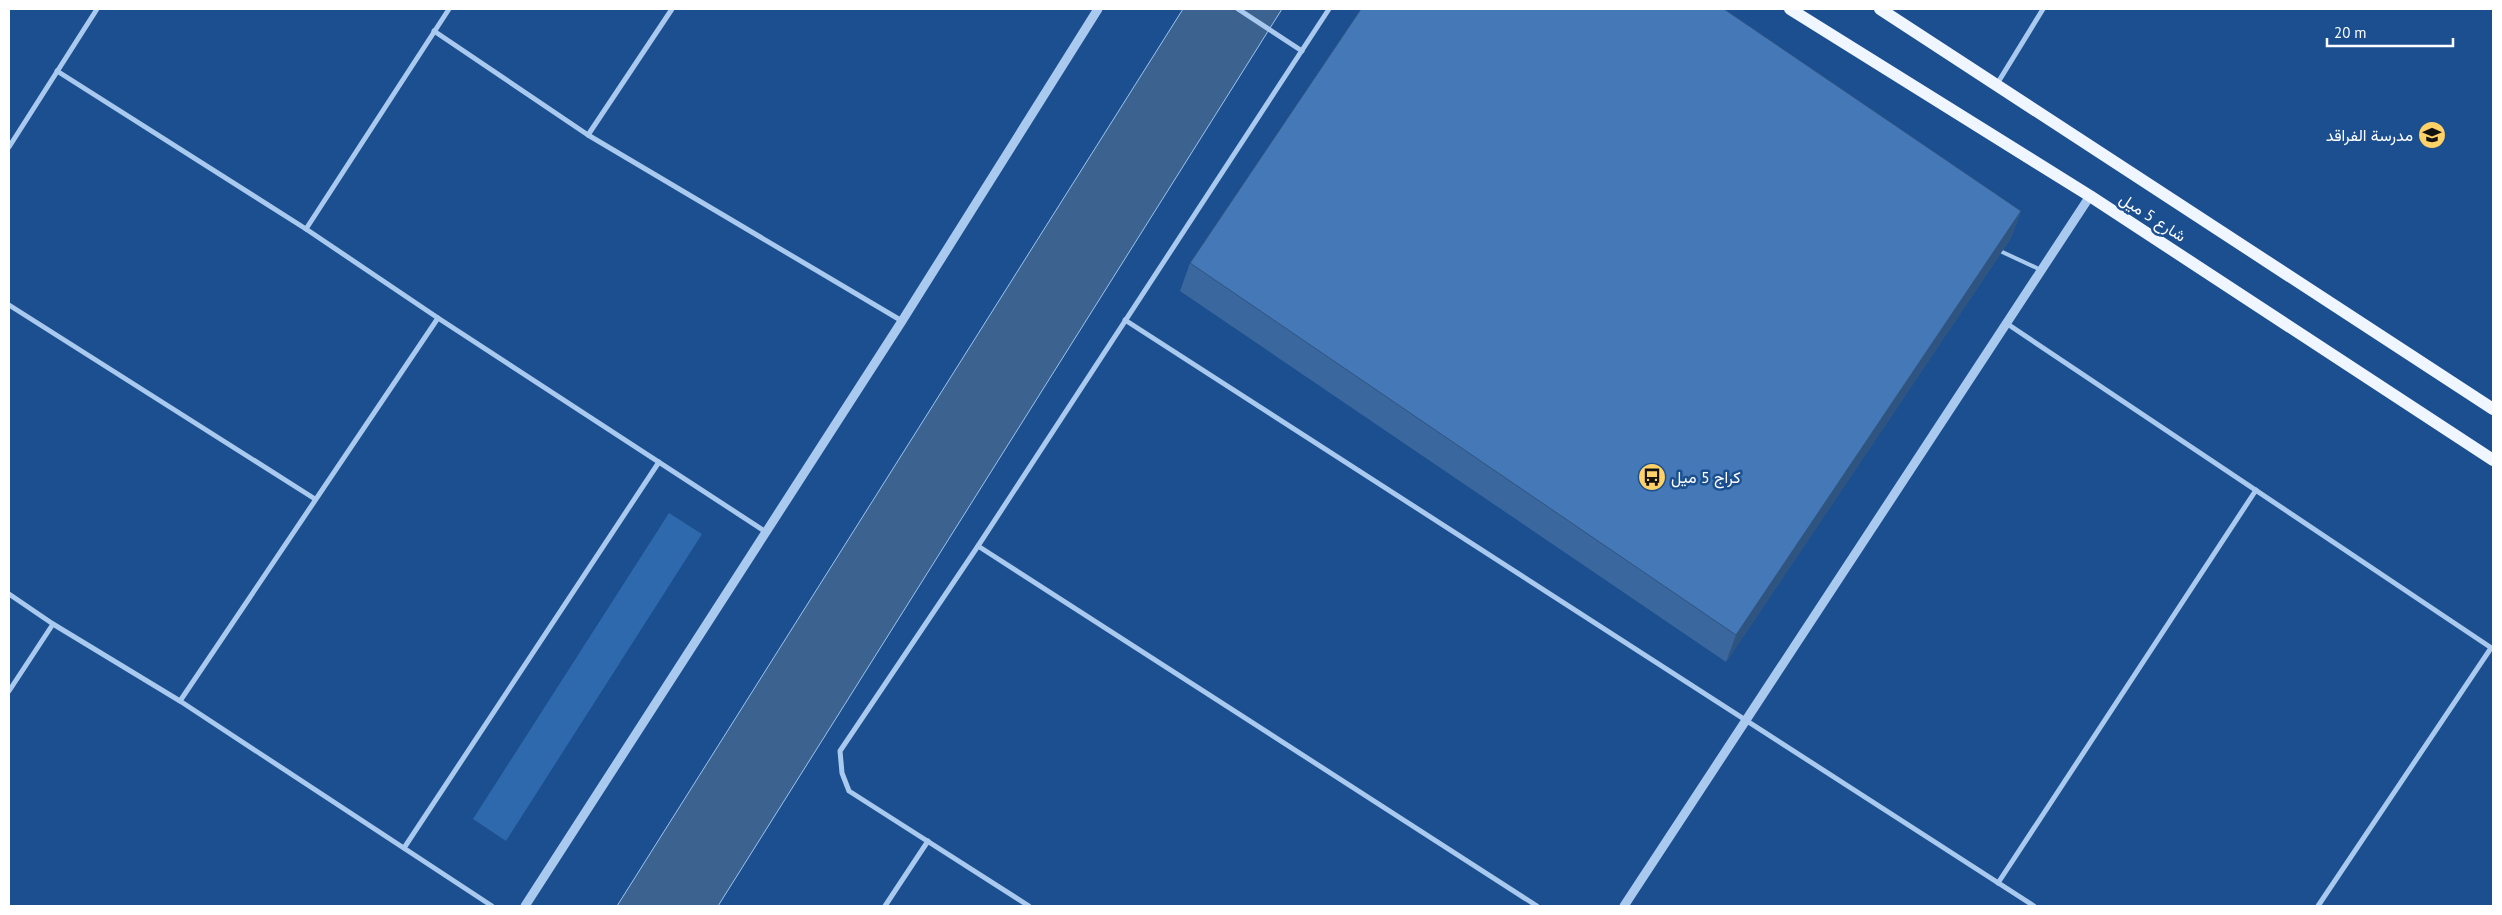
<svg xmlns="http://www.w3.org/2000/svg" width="2502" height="915" viewBox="0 0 2502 915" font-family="'PT Sans',Vazirmatn,sans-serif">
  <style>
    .green { fill: #2e69ad }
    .water { fill: #3c6290; stroke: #9cc4f0 }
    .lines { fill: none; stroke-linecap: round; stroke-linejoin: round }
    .service { stroke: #a9c9ee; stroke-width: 4 }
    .minor { stroke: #a9c9ee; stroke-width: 5 }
    .tertiary { stroke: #a9c9ee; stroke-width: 9 }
    .primary { stroke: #f0f6ff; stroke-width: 12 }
    .wall { fill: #3a679d }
    .shaded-wall { fill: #305480 }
    .building { fill: #4478b7; stroke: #305480 }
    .labels { text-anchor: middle; stroke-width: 5; stroke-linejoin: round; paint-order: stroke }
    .poi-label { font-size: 16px; fill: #fff; stroke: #1b4f8f; text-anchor: end }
    .street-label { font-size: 16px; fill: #fff; stroke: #1b4f8f }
  </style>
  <rect width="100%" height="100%" fill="#1b4f8f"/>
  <path class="green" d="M669,513L702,534L506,841L473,819Z"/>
  <path class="water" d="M1183,9H1282L718,906H617Z"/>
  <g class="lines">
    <path class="service" d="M1998,250L2041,270"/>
    <g class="minor">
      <path d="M1238,9L1302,51"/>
      <path d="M434,31L588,135L902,321"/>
      <path d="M57,71L306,229L438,318L766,532"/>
      <path d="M1997,84L2043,9"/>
      <path d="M588,135L672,9"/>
      <path d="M9,147L97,9"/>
      <path d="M306,229L449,9"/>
      <path d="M9,305L315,499"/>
      <path d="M1125,320L2034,906"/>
      <path d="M2006,323L2493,649"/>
      <path d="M978,546L1537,906"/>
      <path d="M9,594L53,624L180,701L492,906"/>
      <path d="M9,691L53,624"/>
      <path d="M180,701L438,318"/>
      <path d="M404,848L659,462"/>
      <path d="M1998,883L2256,490"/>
      <path d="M885,906L928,841"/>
      <path d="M1029,906L849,791L842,773L840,751L978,546L1329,9"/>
      <path d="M2318,906L2491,648"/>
    </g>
    <g class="tertiary">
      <path d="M525,906L902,321L1098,9"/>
      <path d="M1624,906L2090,196"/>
    </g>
    <g class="primary">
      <path d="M1790,9L2090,196L2493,460"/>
      <path d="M1880,9L2493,409"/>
    </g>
  </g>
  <path class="wall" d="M2021,211L2011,238L1726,662L1180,291L1190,263Z"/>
  <path class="shaded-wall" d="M2021,211L2011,238L1726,662L1736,635Z"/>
  <path class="building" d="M1361,9H1724L2021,211L1736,635L1190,263Z"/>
  <defs>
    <g id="school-disc" transform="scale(1.4375)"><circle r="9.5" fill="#ffd166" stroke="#1b4f8f"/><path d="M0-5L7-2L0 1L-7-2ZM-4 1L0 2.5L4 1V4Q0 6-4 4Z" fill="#111"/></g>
    <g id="bus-disc" transform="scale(1.4375)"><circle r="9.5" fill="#ffd166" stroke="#1b4f8f"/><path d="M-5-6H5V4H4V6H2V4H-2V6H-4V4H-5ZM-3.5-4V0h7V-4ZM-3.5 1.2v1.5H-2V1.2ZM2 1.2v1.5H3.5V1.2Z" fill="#111"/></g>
  </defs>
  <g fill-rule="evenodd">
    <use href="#school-disc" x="2432" y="135"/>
    <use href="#bus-disc" x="1652" y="477"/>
  </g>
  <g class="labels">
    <g class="poi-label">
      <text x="2413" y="141">مدرسة الفراقد</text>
      <text x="1671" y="483" text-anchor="start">كراج 5 ميل</text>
    </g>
    <g class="street-label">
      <text transform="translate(2153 217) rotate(33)" y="6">شارع 5 ميل</text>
    </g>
  </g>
  <rect width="2502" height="915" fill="none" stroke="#ffffff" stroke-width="20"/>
  <path d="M2327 38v8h126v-8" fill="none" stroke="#ffffff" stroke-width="2.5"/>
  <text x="2334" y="38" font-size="15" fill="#ffffff" stroke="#1b4f8f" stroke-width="4" paint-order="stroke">20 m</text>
</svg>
